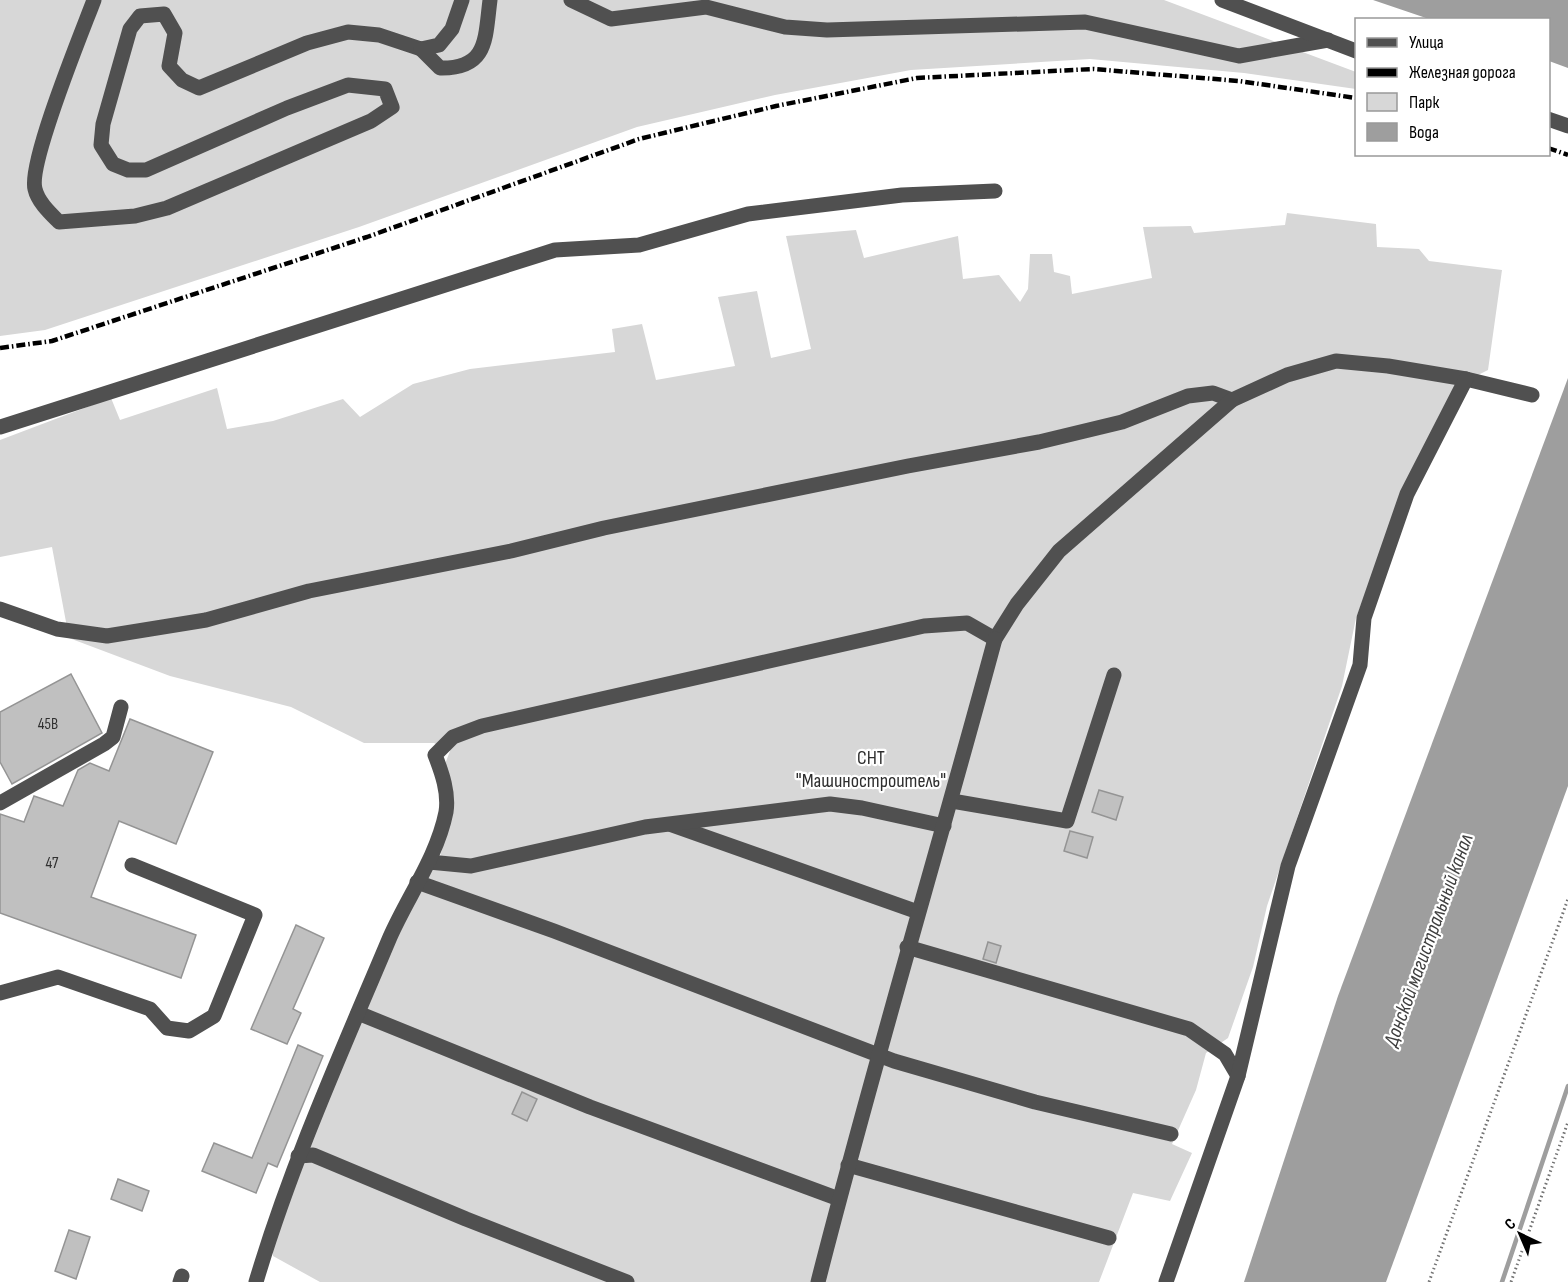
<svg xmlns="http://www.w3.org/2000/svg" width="1568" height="1282" viewBox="0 0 1568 1282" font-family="'Sofia Sans Condensed',sans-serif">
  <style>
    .green { fill: #d7d7d7 }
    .water { fill: #9e9e9e }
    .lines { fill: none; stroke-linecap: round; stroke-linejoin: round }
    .stream { stroke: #9e9e9e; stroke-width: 4.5 }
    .building { fill: #c0c0c0; stroke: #949494; stroke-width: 1.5 }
    .path { stroke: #727272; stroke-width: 3; stroke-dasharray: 1.5 3; stroke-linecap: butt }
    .minor { stroke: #505050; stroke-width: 15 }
    .rail { stroke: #000; stroke-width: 4.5; stroke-dasharray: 9 3 1.5 3; stroke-linecap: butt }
    .labels { text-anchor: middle; stroke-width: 4.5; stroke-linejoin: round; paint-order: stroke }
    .number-label { font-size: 16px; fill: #303030 }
    .park-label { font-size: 20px; fill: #2e2e2e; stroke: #fff }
    .water-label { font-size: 21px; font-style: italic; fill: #3f3f3f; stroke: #fff }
  </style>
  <rect width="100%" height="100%" fill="#fff"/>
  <g class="green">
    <path d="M0,0H1164L1356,72V89L1244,73L1090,59L911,70L775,95L637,127L359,227L45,330L0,336Z"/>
    <path d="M1287,213L1376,224L1377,247L1419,249L1429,261L1502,270L1488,370L1458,385L1389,530L1356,618L1342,686L1267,906L1253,967L1228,1038L1206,1053L1196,1090L1172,1144L1192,1153L1170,1201L1133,1193L1099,1282H320L273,1256V1241L309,1146L382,969L419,893L440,857L453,803L445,764L450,751L434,743H364L291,707L170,676L69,638L52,547L0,557V440L111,398L120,420L217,388L227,429L273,421L343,399L360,417L413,384L470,369L615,352L612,329L642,324L656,380L735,366L718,297L757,291L771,358L811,349L786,236L856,230L864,258L958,236L963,279L999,275L1020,302L1028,289L1030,254H1052L1054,272L1070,276L1072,294L1152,278L1143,227L1191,226L1194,233L1285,225Z"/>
  </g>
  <g class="water">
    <path d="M1373,0H1568V68L1549,61L1548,20L1429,19Z"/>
    <path d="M1568,378V786L1386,1282H1244L1338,996Z"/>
  </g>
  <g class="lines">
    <path class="stream" d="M1502,1282L1568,1086"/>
  </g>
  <g class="building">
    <path d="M71,674L102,733L12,784L0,762V712Z"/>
    <path d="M130,719L213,752L176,844L119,821L91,897L196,935L181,978L0,913V814L24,822L34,796L63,806L78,770L90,763L109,771Z"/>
    <path d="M1099,790L1123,797L1116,820L1092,812Z"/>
    <path d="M1070,831L1093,837L1087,858L1064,851Z"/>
    <path d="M296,925L324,938L293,1009L301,1013L287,1044L251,1029Z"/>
    <path d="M988,942L1001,946L996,963L983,959Z"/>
    <path d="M298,1045L323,1056L277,1167L268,1163L256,1193L202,1171L214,1143L252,1158Z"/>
    <path d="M522,1092L537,1099L527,1121L512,1114Z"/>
    <path d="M118,1179L149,1191L142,1211L111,1199Z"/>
    <path d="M69,1230L90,1237L76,1279L55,1271Z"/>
  </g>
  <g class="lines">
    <g class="path">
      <path d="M1429,1282L1568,899"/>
      <path d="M1511,1282L1568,1122"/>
    </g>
    <g class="minor">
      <path d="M94,0C82,32 28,163 35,189C38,202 50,213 59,222L135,216L167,208L371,121L392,107L385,89L348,85L287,108L146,170H128L113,164L101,145L103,124L130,29L140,16L164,14L175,33L169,66L182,80L199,88L307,43L348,32L379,35L421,49L439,45L452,29L462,0"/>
      <path d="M571,0L611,19L706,7L785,27L827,30L1085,22L1239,56L1328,40"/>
      <path d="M1222,0L1356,51"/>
      <path d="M421,49L440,68C488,69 485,39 490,0"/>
      <path d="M1548,119L1568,126"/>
      <path d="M0,427L555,250L639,245L748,214L902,195L995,191"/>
      <path d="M0,609L57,629L107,636L206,620L309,591L511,551L604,528L908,466L1039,442L1122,422L1188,396L1213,393L1232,400L1287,375L1336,361L1388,366L1466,379L1532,395"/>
      <path d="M952,801L1067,821L1114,675"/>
      <path d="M0,803L104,744L113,737L121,707"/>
      <path d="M672,825L918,912"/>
      <path d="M429,862L471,866L645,827L830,804L862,808L944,826"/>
      <path d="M417,882L554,931L894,1061L1035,1102L1171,1134"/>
      <path d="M907,947L1189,1029L1225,1054L1238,1076"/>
      <path d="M0,993L58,977L150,1009L167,1028L189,1031L214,1016L255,915L132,865"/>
      <path d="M358,1013L590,1107L839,1199"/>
      <path d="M298,1156L313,1155L466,1219L627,1282"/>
      <path d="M848,1165L1109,1238"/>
      <path d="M180,1282L182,1276"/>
      <path d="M256,1282C291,1164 342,1051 390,937C408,896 437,857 446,812C449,793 442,773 435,755L453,737L482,726L924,626L967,623L995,639L1017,604L1059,551L1232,400"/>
      <path d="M818,1282C873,1066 937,854 995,639"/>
      <path d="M1166,1282L1238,1076L1288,866L1360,665L1364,618L1407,494L1466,379"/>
    </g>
    <g class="rail">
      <path d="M1548,148L1568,155"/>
      <path d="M0,348L52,341L367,237L639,139L776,106L917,78L1093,69L1239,81L1356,98"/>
    </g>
  </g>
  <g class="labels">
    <g class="number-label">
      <text x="48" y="729">45В</text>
      <text x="52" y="868">47</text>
    </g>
    <g class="park-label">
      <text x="871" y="764">СНТ<tspan x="871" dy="23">"Машиностроитель"</tspan></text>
    </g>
    <g class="water-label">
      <text transform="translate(1428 940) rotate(-70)" y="7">Донской магистральный канал</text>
    </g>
  </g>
  <rect x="1355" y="18" width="195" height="138" fill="#ffffff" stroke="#999999" stroke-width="1.5"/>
  <rect x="1367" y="38" width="30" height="9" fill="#505050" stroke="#999999" stroke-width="1.5"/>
  <text x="1409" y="48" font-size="18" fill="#000000">Улица</text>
  <rect x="1367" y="68" width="30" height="9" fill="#000000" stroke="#999999" stroke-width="1.5"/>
  <text x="1409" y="78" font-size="18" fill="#000000">Железная дорога</text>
  <rect x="1367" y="93" width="30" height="18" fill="#d7d7d7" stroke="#999999" stroke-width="1.5"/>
  <text x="1409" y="108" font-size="18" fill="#000000">Парк</text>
  <rect x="1367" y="123" width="30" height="18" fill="#9e9e9e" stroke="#999999" stroke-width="1.5"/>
  <text x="1409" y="138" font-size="18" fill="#000000">Вода</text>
  <g transform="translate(1520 1234) rotate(316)" stroke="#ffffff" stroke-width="4.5" paint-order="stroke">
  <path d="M0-4.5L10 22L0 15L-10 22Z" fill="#000000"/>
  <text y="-9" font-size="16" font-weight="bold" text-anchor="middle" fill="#000000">С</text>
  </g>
</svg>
